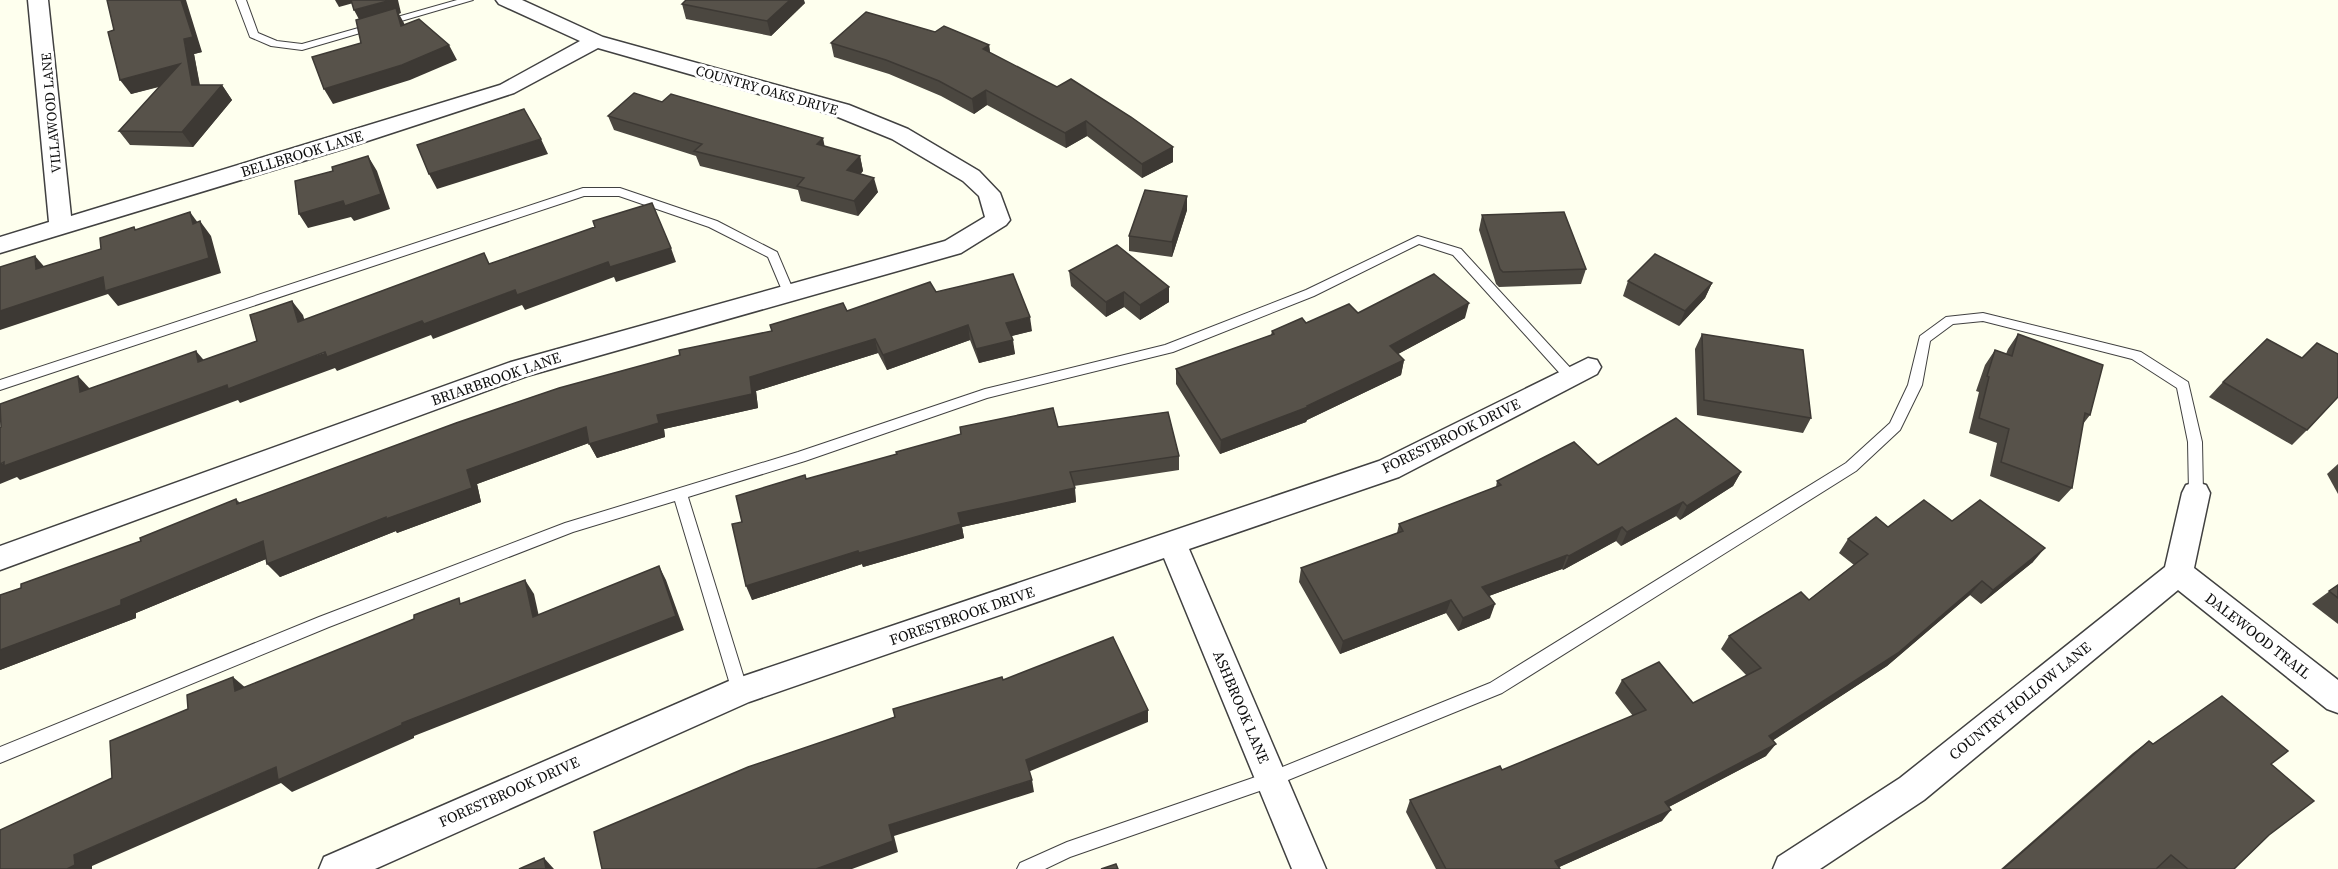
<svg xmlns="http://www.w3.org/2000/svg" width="2338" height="869" viewBox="0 0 2338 869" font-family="'Source Serif 4',serif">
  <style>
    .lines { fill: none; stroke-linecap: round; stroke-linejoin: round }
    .service-casing { stroke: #414141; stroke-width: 2 }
    .minor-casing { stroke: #414141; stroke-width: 3 }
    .service { fill: #fff; fill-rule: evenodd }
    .minor { fill: #fff; fill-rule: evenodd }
    .wall { fill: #4b4740 }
    .shaded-wall { fill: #3d3934 }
    .building { fill: #57524a; stroke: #3d3934; stroke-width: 1.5 }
    .labels { text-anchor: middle; stroke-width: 6; stroke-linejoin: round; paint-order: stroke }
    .far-street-label { font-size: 14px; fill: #0e0e0e; stroke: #fff }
    .street-label { font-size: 15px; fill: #0e0e0e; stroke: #fff }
  </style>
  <rect width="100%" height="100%" fill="#feffee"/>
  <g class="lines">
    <g class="service-casing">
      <g id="service">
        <path d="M236,0H246L258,33L277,41L302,44L457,0H473L302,50L271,46L250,37Z"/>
        <path d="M583,188H620L717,221L777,252L794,292L792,295H784L768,257L709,227L619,196H584L0,390V380Z"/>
        <path d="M1418,236L1461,249L1575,373L1576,376L1575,379H1565L1453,255L1419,244L1314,296L1173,352L987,398L805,461L688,497L748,691L746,696L740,698L734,696L732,691L675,501L573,532L329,627L0,763V747L319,617L565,523L798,452L985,389L1165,345L1306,290Z"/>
        <path d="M1983,313L2141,352L2188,382L2202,442L2203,493L2201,497H2191L2189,493L2188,442L2177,388L2132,359L1983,321L1953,324L1930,341L1922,385L1900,430L1856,471L1502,693L1271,787L1070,857L1045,869H1017L1020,863L1067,842L1270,772L1490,683L1846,463L1890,423L1908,385L1920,336L1946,317Z"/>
      </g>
    </g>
    <g class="minor-casing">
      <g id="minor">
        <path d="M28,0H48L71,216L500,85L580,41L499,4L496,0H522L603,37L849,105L908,129L979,171L1000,193L1010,220L1006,225L961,253L527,376L0,570V546L511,362L945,241L985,217L979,196L963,181L892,139L833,115L598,48L514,93L346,148L0,253V237L49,222Z"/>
        <path d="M1588,358L1597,360L1601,367L1597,374L1399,477L1189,549L1326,869H1292L1164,558L749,702L375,869H319L324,857L729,681L1379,461Z"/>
        <path d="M2196,482L2206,485L2210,493L2194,568L2338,680V713L2327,709L2178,590L1924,800L1820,869H1773L1778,857L1900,778L2165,567L2182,493L2186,485Z"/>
      </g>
    </g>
    <use href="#service" class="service"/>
    <use href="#minor" class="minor"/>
  </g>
  <g class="wall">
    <path d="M805,3L771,36L686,19L682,4Z"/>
    <path d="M114,30L202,52L194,54L200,85H222L232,100L193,147L130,145L119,131L159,87L131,94Z"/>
    <path d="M935,32L989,45L990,53L1173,147V162L1142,178L1087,136L1066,148L987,105L974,114L941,96L889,74L834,57L831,43Z"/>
    <path d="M662,102L860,156L863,171L860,174L878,192L858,216L801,201L798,190L700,166L696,156L614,130L608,116Z"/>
    <path d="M1187,196V210L1172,257L1129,251V236Z"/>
    <path d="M1482,215L1586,269L1581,284L1499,287L1496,284L1479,230Z"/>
    <path d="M1069,271L1169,302L1140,320L1124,307L1106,317L1071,286Z"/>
    <path d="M1628,281L1712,283L1705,298L1679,326L1623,296Z"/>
    <path d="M936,292L1032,331L1011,336L1015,354L979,363L970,340L887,370L878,353L756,391L758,408L664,429L665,437L597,458L589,443L477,484L481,502L397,533L396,531L280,577L266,559L136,613V618L0,670V595L21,588L141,541L236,499L240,503L772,331L847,311Z"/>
    <path d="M1358,313L1465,318L1398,354L1404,360L1401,375L1307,420L1306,422L1220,454L1176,384V369L1271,335L1272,331L1306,323Z"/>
    <path d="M1702,334L1811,418L1803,433L1697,415L1695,349Z"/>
    <path d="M2018,334L2090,415L2083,424L2072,488L2059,502L1990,476L1997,443L1969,433L1979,392L1976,391L1985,365L1995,350L2006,354L2008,349Z"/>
    <path d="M2223,382L2307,430L2292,445L2209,397Z"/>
    <path d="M1058,427L1179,456V470L1074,486L1076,502L962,527L964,538L863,567L862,564L752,600L742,522L807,479Z"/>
    <path d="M2338,464V494L2327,474Z"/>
    <path d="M1598,465L1741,472L1733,486L1680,520L1676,516L1621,546L1616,541L1563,570L1562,569L1489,596L1490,618L1458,631L1446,613L1340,654L1299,582L1301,568L1397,533L1399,524L1496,487L1497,481Z"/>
    <path d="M1952,521L2033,562L1981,604L1970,595L1887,666L1773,740L1766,756L1669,807L1662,821L1559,867L1560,869H1436L1406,812L1410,800L1502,770L1633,716L1615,693L1622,680L1693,703L1747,676L1721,649L1729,636L1809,600L1854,565L1839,553L1848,539L1888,527Z"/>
    <path d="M2338,585V624L2312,604Z"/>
    <path d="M2149,741L2153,744L2271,764L2269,835L2234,869H2001L2133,753Z"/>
  </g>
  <g class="shaded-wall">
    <path d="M181,0H186L202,52L194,54L202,99L192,85L184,39Z"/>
    <path d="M335,0H355L357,2L339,7Z"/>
    <path d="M391,0H398L401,13L399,14L404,23L409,41L401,26L362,25L354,10Z"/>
    <path d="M790,0H804L805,3L771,36L767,21Z"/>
    <path d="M449,45L457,60L410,80L333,104L324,89Z"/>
    <path d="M989,45L991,60L983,49Z"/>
    <path d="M180,64L190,78L131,94L120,80Z"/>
    <path d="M222,85L232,100L193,147L182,132Z"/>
    <path d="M986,90L987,105L974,114L972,99Z"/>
    <path d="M1086,121L1087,136L1066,148L1065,133Z"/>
    <path d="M823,138L826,153L817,144Z"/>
    <path d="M541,139L548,154L437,189L429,174Z"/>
    <path d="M1173,147V162L1142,178V164Z"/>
    <path d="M368,156L377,171L390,209L354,221L351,217L308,228L299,214Z"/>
    <path d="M860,156L863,171L851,185L847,170Z"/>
    <path d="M874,178L878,192L858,216L854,201Z"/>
    <path d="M1187,196V210L1172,257V242Z"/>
    <path d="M190,212L201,227L193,224Z"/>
    <path d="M200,221L211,236L221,273L118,306L108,294L0,330V311Z"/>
    <path d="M671,248L676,262L616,282L614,277L525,310L522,305L433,339L431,335L337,371L335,368L240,403L238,400L20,480L17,477L0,484V464L227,385L515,290L608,262Z"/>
    <path d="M35,256L48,271L36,269Z"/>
    <path d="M1712,283L1705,298L1679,326L1685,311Z"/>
    <path d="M1169,287V302L1140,320V305Z"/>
    <path d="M1124,292V307L1106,317V302Z"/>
    <path d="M292,301L303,315L309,336L298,322Z"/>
    <path d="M1469,303L1465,318L1387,360L1390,346Z"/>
    <path d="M1030,317L1032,331L1008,337L1006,323Z"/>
    <path d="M968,325L970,340L887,370L883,355Z"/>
    <path d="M875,339L878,353L756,391L758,408L664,429L665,437L597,458L589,444L657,415L750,377Z"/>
    <path d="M1013,340L1015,354L979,363L976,349Z"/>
    <path d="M196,351L208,365L198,362Z"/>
    <path d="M1404,360L1401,375L1307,420L1306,422L1220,454L1221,440L1307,406Z"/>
    <path d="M78,376L92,391L80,392Z"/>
    <path d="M586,427L594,441L477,484L481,502L397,533L396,531L280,577L267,564L467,470Z"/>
    <path d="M1741,472L1733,486L1680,520L1687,506Z"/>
    <path d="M1075,488L1076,502L962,527L964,538L863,567L862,564L752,600L746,586L958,513Z"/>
    <path d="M1683,502L1676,516L1621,546L1627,532Z"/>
    <path d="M1622,527L1616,541L1563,570L1569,556Z"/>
    <path d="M263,541L276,555L136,613V618L0,670V650Z"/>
    <path d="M2045,548L2033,562L1981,604L1993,590Z"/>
    <path d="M1567,555L1562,569L1478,600L1482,587Z"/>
    <path d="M659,566L666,580L684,630L414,736V738L292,792L281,783L92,866V869H67L74,855L276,767L402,723Z"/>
    <path d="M525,580L534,594L542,630L533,617Z"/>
    <path d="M1982,581L1970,595L1887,666L1760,749L1769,736Z"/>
    <path d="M1451,600L1446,613L1340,654L1343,641Z"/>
    <path d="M1495,604L1490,618L1458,631L1463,618Z"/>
    <path d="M233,677L247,689L235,691Z"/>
    <path d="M1148,710V722L1028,772L1026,760Z"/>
    <path d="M1776,744L1766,756L1657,813L1665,802Z"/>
    <path d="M1032,780L1034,792L894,836L898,852L852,869H816L889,825Z"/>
    <path d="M1671,810L1662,821L1555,869V861Z"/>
    <path d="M544,858L554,869H546Z"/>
  </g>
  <g class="building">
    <path d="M107,0H181L193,37L184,39L192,85H222L182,132L119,131L180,64L120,80L108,32L114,30Z"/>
    <path d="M351,0H391L354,10Z"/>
    <path d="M686,0H790L767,21L682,4Z"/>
    <path d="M396,8L401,26L419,19L449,45L402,65L324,89L312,57L361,43L356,20Z"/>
    <path d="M866,12L935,32L944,26L989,45L983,49L1057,87L1071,79L1131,117L1173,147L1142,164L1086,121L1065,133L986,90L972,99L939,81L886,60L831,43Z"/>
    <path d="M634,93L662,102L671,94L823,138L817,144L860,156L847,170L874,178L854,201L797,186L804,178L694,151L702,144L608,116Z"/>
    <path d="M524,109L541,139L429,174L417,145Z"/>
    <path d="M368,156L381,194L345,206L343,201L299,214L295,181L333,171L332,167Z"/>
    <path d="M1145,190L1187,196L1172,242L1129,236Z"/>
    <path d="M652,203L671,248L610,267L608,262L517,295L515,290L424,324L422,321L327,357L325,352L228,389L227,385L4,466V462L0,464V428L1,427L0,404L78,376L80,392L196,351L198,362L257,341L250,315L292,301L298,322L484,253L489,264L595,227L593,221Z"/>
    <path d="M190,212L193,224L200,221L209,258L105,291L103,277L0,311V267L35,256L36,269L101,249L100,238L134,227L135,230Z"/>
    <path d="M1564,212L1586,269L1503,272L1500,269L1482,215Z"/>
    <path d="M1117,245L1169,287L1140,305L1124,292L1106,302L1069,271Z"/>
    <path d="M1655,254L1712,283L1685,311L1628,281Z"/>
    <path d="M1013,274L1030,317L1006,323L1013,340L976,349L968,325L883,355L875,339L750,377L752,394L657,415L659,423L589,444L586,427L467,470L472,488L386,519V517L267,564L263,541L121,600V605L0,650V595L21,588V584L141,541L140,538L236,499L237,504L456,423L559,388L680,355L679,350L772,331L770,325L843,303L847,311L930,282L936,292Z"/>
    <path d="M1434,274L1469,303L1390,346L1404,360L1307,406L1308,407L1221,440L1176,369L1274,334L1272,331L1302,318L1306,323L1349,304L1358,313Z"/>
    <path d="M1702,334L1803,350L1811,418L1704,400Z"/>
    <path d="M2018,334L2103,365L2090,415L2085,413L2072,488L2001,462L2009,429L1979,418L1989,377L1987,376L1995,350L2012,356Z"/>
    <path d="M2267,339L2302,358L2317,343L2338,354V397L2307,430L2223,382Z"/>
    <path d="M1053,408L1058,427L1168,412L1179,456L1070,472L1075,488L958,513L961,524L859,553L858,551L746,586L732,524L742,522L736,496L805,475L806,479L897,454L896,452L961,434L960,427Z"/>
    <path d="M1676,418L1741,472L1687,506L1683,502L1627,532L1622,527L1569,556L1567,555L1482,587L1495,604L1463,618L1451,600L1343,641L1301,568L1403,531L1399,524L1501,485L1497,481L1574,442L1598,465Z"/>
    <path d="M1924,500L1952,521L1980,500L2045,548L1993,590L1982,581L1898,653L1769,736L1776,744L1665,802L1671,810L1555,861L1560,869H1446L1410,800L1500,766L1502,770L1646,710L1622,680L1659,662L1693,703L1761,668L1729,636L1801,592L1809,600L1868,554L1848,539L1876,517L1888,527Z"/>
    <path d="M659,566L676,616L402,723V725L278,780L276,767L74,855L75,865L67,869H0V830L112,778L110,741L188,709L187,695L233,677L235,691L414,619V615L459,598L460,604L525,580L533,617Z"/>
    <path d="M2338,585V598L2329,591Z"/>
    <path d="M1113,637L1148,710L1026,760L1032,780L889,825L893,841L816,869H602L594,832L748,767L895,717L893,709L1002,677L1003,680Z"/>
    <path d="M2222,696L2288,751L2271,764L2314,801L2269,835L2234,869H2188L2171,855L2156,869H2003L2149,741L2153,744Z"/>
    <path d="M544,858L546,869H519Z"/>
    <path d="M1116,864L1118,869H1101Z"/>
  </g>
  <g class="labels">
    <g class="far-street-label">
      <text transform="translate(767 90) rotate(16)" y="5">COUNTRY OAKS DRIVE</text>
      <text transform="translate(51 113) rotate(-95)" y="5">VILLAWOOD LANE</text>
    </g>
    <g class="street-label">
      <text transform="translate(302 154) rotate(-17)" y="5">BELLBROOK LANE</text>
      <text transform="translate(496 379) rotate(-19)" y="5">BRIARBROOK LANE</text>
      <text transform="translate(1451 436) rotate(-26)" y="5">FORESTBROOK DRIVE</text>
      <text transform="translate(962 616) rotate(-19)" y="5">FORESTBROOK DRIVE</text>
      <text transform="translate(2258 636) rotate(38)" y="5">DALEWOOD TRAIL</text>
      <text transform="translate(2020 701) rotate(-39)" y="5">COUNTRY HOLLOW LANE</text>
      <text transform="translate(1241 707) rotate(67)" y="5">ASHBROOK LANE</text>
      <text transform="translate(509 792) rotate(-24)" y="5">FORESTBROOK DRIVE</text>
    </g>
  </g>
</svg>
